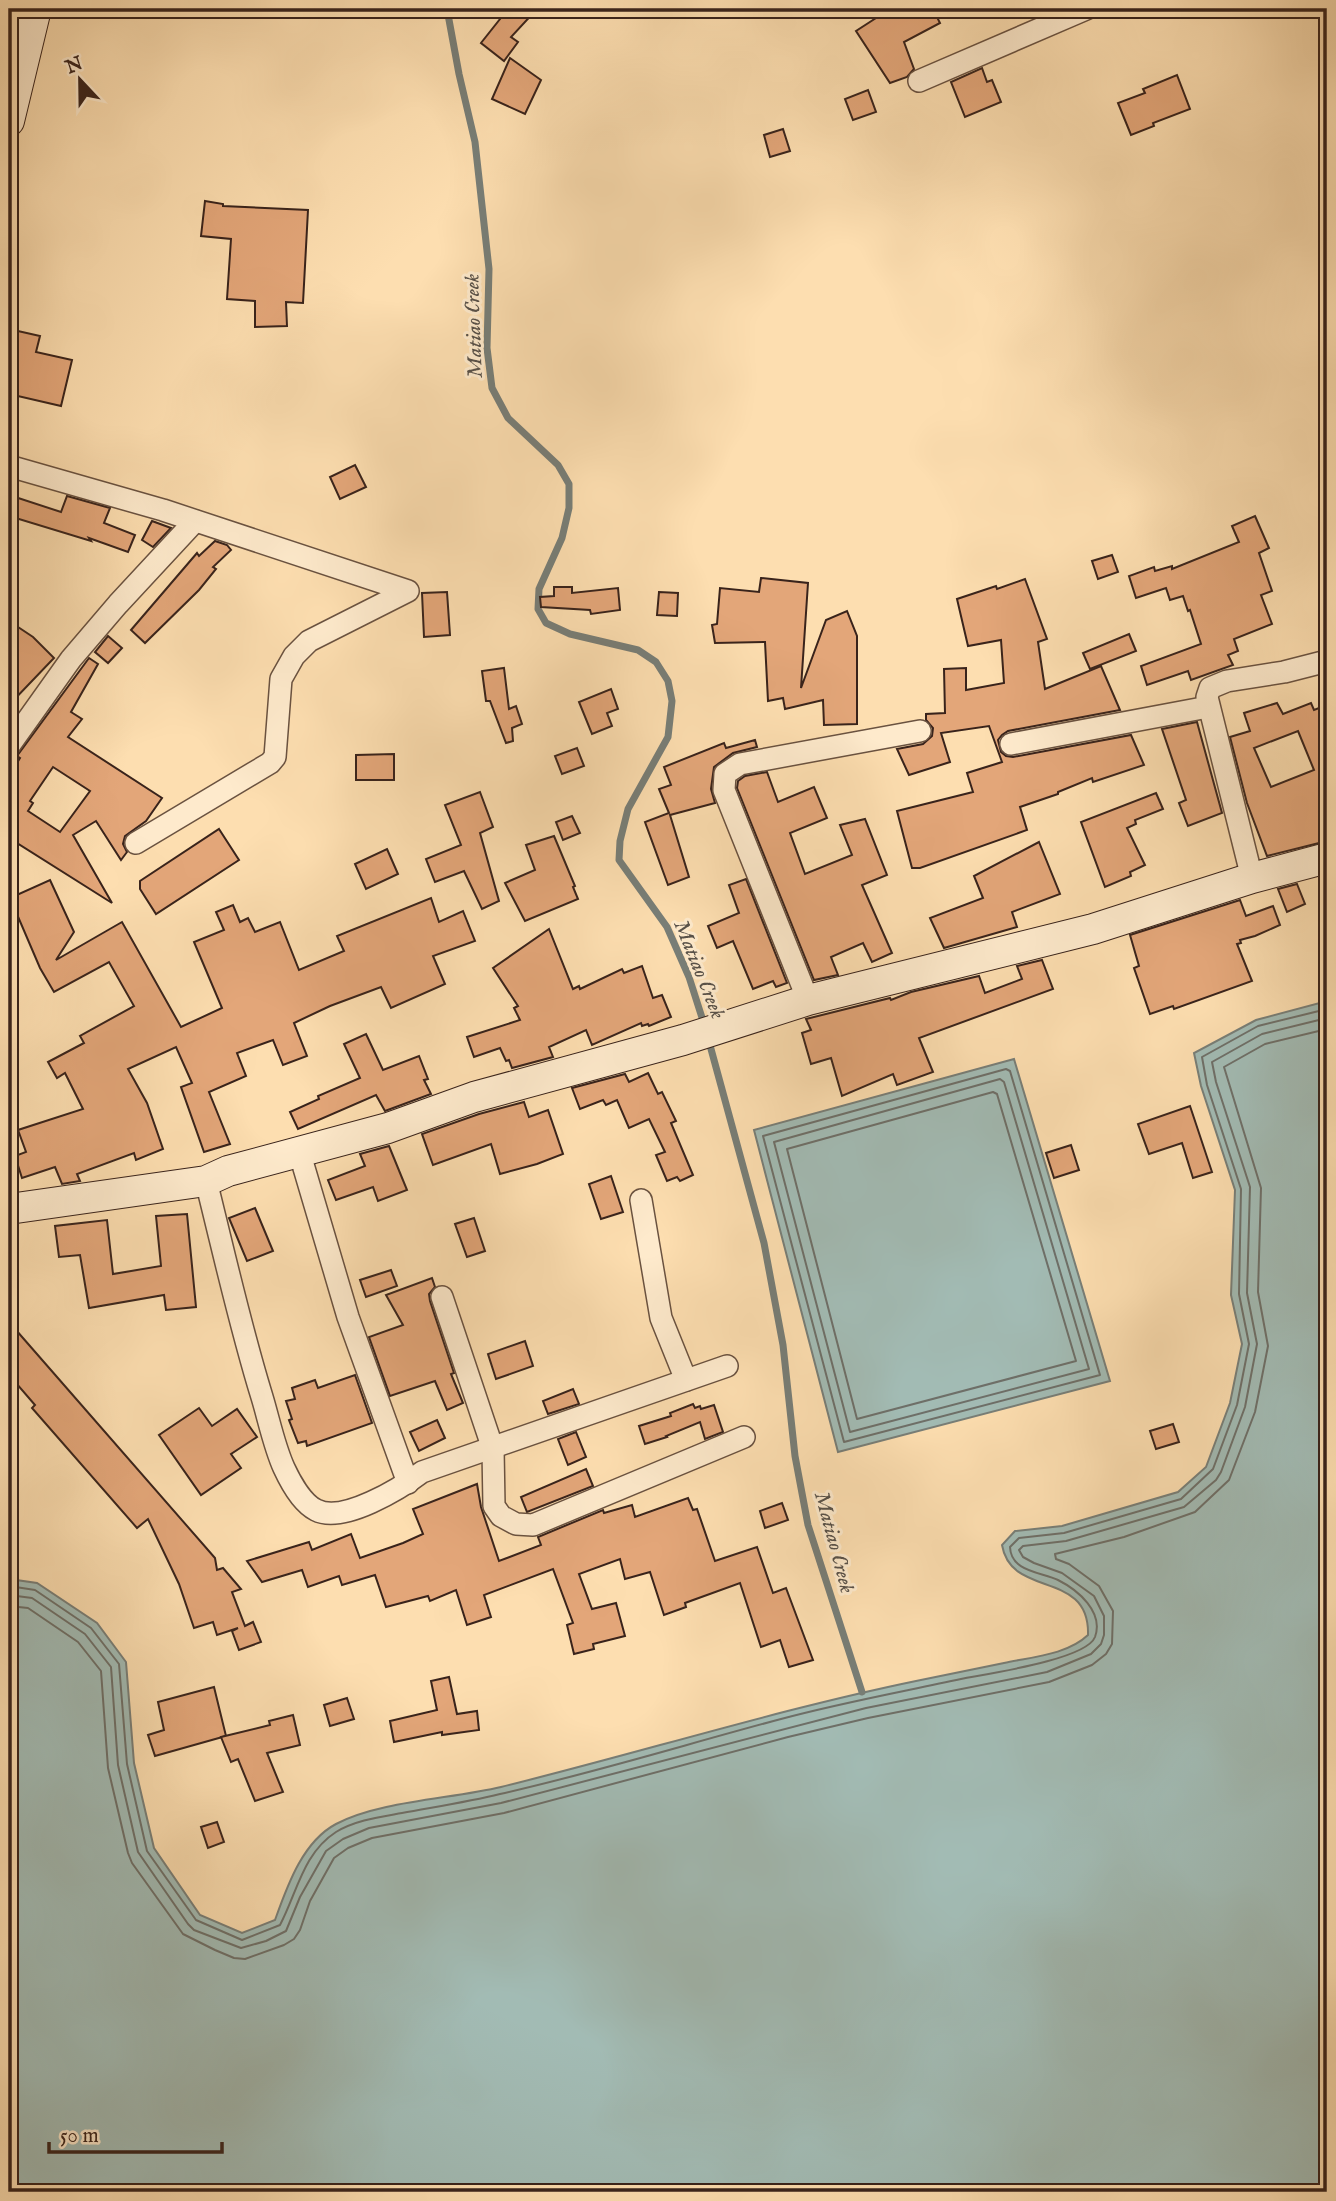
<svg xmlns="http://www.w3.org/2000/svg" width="1336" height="2201" viewBox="0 0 1336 2201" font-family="'IM FELL English',serif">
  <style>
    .water { fill: #a2bbb4; stroke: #787e77; stroke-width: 2 }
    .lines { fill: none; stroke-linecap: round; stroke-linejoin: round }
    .shore { stroke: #6e6f68; stroke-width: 2 }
    .stream { stroke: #787e77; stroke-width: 7 }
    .building { fill: #e3a679; stroke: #39231b; stroke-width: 2; fill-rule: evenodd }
    .street-casing { stroke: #6a5240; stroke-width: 24 }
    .secondary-casing { stroke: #39231b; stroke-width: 32 }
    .street { stroke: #feeacc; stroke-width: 21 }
    .secondary { stroke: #feeacc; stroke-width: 30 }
    .labels { text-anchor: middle; stroke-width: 6; stroke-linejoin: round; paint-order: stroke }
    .water-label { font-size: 21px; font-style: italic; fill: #585149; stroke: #feeacc }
  </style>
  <rect width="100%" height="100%" fill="#fddeb0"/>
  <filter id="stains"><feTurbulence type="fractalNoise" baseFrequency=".00286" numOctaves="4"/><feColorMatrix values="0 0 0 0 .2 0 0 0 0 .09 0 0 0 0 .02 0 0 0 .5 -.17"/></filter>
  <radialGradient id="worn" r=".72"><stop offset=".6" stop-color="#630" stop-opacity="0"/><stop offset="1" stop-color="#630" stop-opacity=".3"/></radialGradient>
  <g class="water">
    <path d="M1327,1001V2192H9V1579L37,1583L97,1623L126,1662L134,1763L154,1848L200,1915L242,1933L275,1920C287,1887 302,1842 336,1824C380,1801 451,1799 501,1787C639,1753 776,1710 916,1681C945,1675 975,1669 1004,1663C1031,1657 1067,1655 1088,1635C1090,1569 1011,1599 1002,1545L1015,1531L1062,1526L1178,1492L1206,1467L1230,1403L1242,1344L1231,1295L1235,1190L1201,1086L1194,1053L1256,1020Z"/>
    <path d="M1014,1059L1110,1381L838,1452L754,1130Z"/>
  </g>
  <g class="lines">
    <g class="shore">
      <path d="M1006,1069L1010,1071L1100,1375L844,1442L763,1136Z"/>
      <path d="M1000,1079L1004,1082L1089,1369L850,1432L774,1142Z"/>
      <path d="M993,1092L997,1094L1076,1361L857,1419L787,1149Z"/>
      <path d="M9,1586L35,1590L91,1628L119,1664L127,1764L147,1851L196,1920L242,1940L280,1925C297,1893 303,1853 336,1832C356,1820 380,1817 402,1813C434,1807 468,1802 500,1794C594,1773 687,1744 781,1719C840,1703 901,1692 961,1679C985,1674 1086,1660 1095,1637C1104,1612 1078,1590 1058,1580C1041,1572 1011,1572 1010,1547L1019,1538L1064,1533L1181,1499L1213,1469L1237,1405L1249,1344L1239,1294L1241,1189L1207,1085L1202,1057L1258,1026L1327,1009"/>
      <path d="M9,1595L32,1598L85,1634L111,1667L118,1765L138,1852L188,1924L194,1930L241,1948L266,1941L286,1931L300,1897L326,1851L343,1839L369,1828L501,1803L866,1708L1047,1672L1091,1654L1101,1644L1104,1635V1616L1094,1596L1062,1573L1034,1563L1023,1557L1019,1550L1023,1546L1066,1541L1184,1507L1216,1480L1221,1472L1245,1407L1257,1344L1247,1293L1250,1187L1216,1082L1212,1062L1262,1034L1327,1018"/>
      <path d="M9,1606L28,1608L78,1642L101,1671L108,1768L128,1853L132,1863L183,1934L215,1950L234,1958L245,1959L284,1945L294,1939L300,1930L310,1901L334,1858L348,1848L372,1838L504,1813L788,1737L868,1718L1049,1682L1092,1665L1106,1654L1112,1644L1113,1611L1099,1586L1069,1564L1056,1559L1055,1554L1124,1537L1195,1512L1229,1480L1255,1412L1268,1346L1258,1292L1261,1188L1224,1067L1265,1044L1327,1029"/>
    </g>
    <g class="stream">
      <path d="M447,9L459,74L475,142L489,269L487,348L492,388L508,418L558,465L569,484V508L562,538L539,589L538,609L546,623L570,634L638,650L656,662L668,681L672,701L668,737L628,809L620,841L619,860L667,927L689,977L705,1027"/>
      <path d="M708,1038L764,1243L783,1345L795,1456L808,1525L862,1692"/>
    </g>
  </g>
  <g class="building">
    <path d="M508,9H537L511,37L518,42L504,61L481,43Z"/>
    <path d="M890,9H933L940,23L904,42L914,69L907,77L890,83L856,31Z"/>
    <path d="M510,58L541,80L525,114L492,99Z"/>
    <path d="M982,68L987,82L992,80L1001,102L965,117L951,82Z"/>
    <path d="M1177,75L1190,109L1153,123L1154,126L1131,135L1118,103L1145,93L1143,89Z"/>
    <path d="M868,90L876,112L853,120L845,99Z"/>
    <path d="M783,129L790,151L770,157L764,135Z"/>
    <path d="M205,201L223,204V206L308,210L303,303L286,302L287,326L255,327V301L227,299L231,239L201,236Z"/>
    <path d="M9,329L40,336L36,352L72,360L61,406L9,394Z"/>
    <path d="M355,465L366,487L340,499L330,477Z"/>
    <path d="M9,495L61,512L67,496L110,508L104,523L135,535L128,552L89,538L91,541L9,516Z"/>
    <path d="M1255,516L1269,548L1259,553L1272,591L1261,595L1272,624L1234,639L1238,651L1228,655L1233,665L1191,680L1188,671L1147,685L1141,666L1201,644L1190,610L1188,611L1183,596L1170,600L1166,588L1136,598L1129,576L1154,567L1155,571L1172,566V569L1239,542L1232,526Z"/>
    <path d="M152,521L171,528L153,547L142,540Z"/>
    <path d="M215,541L227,545L231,550L213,567L216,569L199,590L145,643L131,630L197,553L199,556Z"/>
    <path d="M1112,555L1118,572L1098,579L1092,561Z"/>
    <path d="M761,578L808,583L801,688L826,620L847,611L857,636V724L824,725L823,700L785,709L783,698L768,701L765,642L715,643L712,625L717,624L720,588L759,592Z"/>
    <path d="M1025,579L1047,639L1038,642L1045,689L1101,666L1120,710L1008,731L1002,735L998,740L1001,752L1006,756L1013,757L1131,735L1144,765L1093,782L1092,778L1058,792V794L1020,807L1027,830L920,868H912L897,811L973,792L967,773L1002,762L989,726L941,733L950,762L909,775L897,749L923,744L932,736L933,728L926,720V714L945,713L944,669L966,668V690L1004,683L1001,640L968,646L957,599L996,586L997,589Z"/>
    <path d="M554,587H572V593L618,588L620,610L591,614L590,610L541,607L540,597L554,596Z"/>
    <path d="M447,592L450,635L424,637L422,593Z"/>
    <path d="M659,592L678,593L677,616L657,615Z"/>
    <path d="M9,621L33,637L54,658L9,705Z"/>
    <path d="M1129,634L1136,651L1090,669L1083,653Z"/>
    <path d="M108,636L122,648L108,663L95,652Z"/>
    <path d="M89,658L98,664L71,712L82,719L68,737L162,798L146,821L125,836L123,844L127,852L121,860L96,821L73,835L112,903L12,840L9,845V796L16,783L9,776L20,758L17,756ZM53,767L90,791L60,832L28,811L33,803L30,801Z"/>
    <path d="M504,668L509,709L516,706L522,724L512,728L513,741L506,743L490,701H486L482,671Z"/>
    <path d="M611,689L618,709L607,713L612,726L592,734L579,702Z"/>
    <path d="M1277,703L1283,714L1311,703L1314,710L1327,705V841L1267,856L1247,803L1230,737L1250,731L1244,713ZM1298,731L1314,770L1271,787L1254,748Z"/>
    <path d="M1197,722L1222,813L1188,826L1179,803L1186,800L1162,729Z"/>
    <path d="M755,740L757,747L733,753L714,767L711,789L715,803L670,815L689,877L668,885L645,822L669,813L659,789L671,785L664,767L724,743L726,748Z"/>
    <path d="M577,748L584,766L562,774L555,756Z"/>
    <path d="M394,754V780H356V755Z"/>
    <path d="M767,772L778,802L814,787L827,818L790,833L805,874L852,855L840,825L865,819L887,875L862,885L892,953L872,962L863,943L831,957L838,975L814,980L737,788L738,781L745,776Z"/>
    <path d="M480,792L493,827L480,833L499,901L482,909L464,871L435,882L426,859L461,845L445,805Z"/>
    <path d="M1156,793L1163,809L1135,820L1136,824L1127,828L1145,865L1130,872L1131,876L1105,887L1081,822Z"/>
    <path d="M572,816L580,833L563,840L556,822Z"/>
    <path d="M219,829L239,860L156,914L140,889V881Z"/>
    <path d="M554,836L575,886L573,887L578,899L525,921L505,883L535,870L526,845Z"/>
    <path d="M1039,842L1060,894L1012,912L1017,927L944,948L930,918L983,898L974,876Z"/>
    <path d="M387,849L398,874L366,889L355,864Z"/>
    <path d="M746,879L787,983L776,987L773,981L753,989L733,941L717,948L708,926L739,913L729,885Z"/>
    <path d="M50,880L74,932L56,960L122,922L181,1027L222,1008L194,942L224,930L216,912L233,905L240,922L248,918L255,932L280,922L299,970L344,951L337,936L431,898L439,922L463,911L475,941L433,956L445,984L391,1008L381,987L330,1006L294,1023L307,1056L283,1065L273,1040L237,1053L246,1076L209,1092L230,1144L204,1152L181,1087L192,1083L176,1047L128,1069L147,1103L163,1149L136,1160L134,1153L77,1174L80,1181L62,1184L55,1167L22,1178L15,1156L26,1152L18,1130L83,1109L65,1073L57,1078L48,1062L84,1043L80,1036L134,1006L109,962L54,992L40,968L10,898Z"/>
    <path d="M1297,884L1305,904L1287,912L1278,889Z"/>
    <path d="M1240,900L1246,916L1273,906L1280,925L1255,936L1240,940L1241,943L1237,944L1252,981L1174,1009L1173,1006L1150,1014L1134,968L1139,966L1130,935Z"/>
    <path d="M549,929L573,989L579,986L580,989L622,969L624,973L642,966L653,998L662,995L671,1017L649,1026L648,1024L642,1026L641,1023L592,1045L586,1030L549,1047L553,1057L512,1068L509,1060L506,1061L500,1048L474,1057L467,1037L520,1020L514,1008L518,1006L493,968Z"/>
    <path d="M1042,960L1053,989L919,1038L933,1072L897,1085L893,1074L842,1096L831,1058L811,1064L802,1033L811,1030L806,1019L890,998L891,1000L911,992L979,976L985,993L1022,979L1017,966Z"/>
    <path d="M366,1034L383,1070L419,1056L428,1079L424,1080L431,1094L385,1111L376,1095L298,1129L290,1112L319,1099L318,1096L360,1078L344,1044Z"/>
    <path d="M648,1073L658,1094L662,1092L676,1121L671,1123L693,1175L680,1181L677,1177L667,1181L656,1155L665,1152L649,1119L629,1128L617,1100L606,1105L603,1100L580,1109L572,1088L625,1074L629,1082Z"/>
    <path d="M524,1102L529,1117L548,1110L563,1154L537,1164L500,1174L491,1144L433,1165L422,1134L479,1114Z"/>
    <path d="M1190,1106L1212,1172L1193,1178L1182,1143L1149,1154L1138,1124Z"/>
    <path d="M1071,1145L1079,1170L1054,1178L1046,1153Z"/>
    <path d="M389,1146L407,1190L378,1201L373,1187L336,1200L328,1180L365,1166L360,1154Z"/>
    <path d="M611,1176L623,1212L601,1219L589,1184Z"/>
    <path d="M255,1208L273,1251L247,1261L229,1218Z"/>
    <path d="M187,1214L196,1307L166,1310L164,1295L89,1308L80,1255L59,1257L55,1226L107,1220L113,1274L161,1266L156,1216Z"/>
    <path d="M474,1218L485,1251L467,1257L455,1224Z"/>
    <path d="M391,1270L397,1286L366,1297L360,1280Z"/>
    <path d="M432,1278L435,1287L429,1294L430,1301L454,1373L451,1374L463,1403L447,1410L435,1381L390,1396L369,1337L403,1325L386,1295Z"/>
    <path d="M9,1322L215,1558L217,1570L223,1568L241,1589L232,1592L245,1626L253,1622L261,1642L239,1650L232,1631L238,1628L217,1635L213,1622L194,1628L179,1584L148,1519L137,1528L32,1408L35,1405L9,1375Z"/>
    <path d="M525,1341L533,1366L496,1379L488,1354Z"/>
    <path d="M355,1375L372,1423L307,1446L306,1441L298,1443L289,1420L292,1419L286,1401L295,1399L292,1388L315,1380L318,1388Z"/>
    <path d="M573,1389L579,1404L548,1414L543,1401Z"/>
    <path d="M693,1404L695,1408L700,1406L701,1409L714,1405L723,1432L705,1439L700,1422L666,1436L667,1437L645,1444L639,1426L671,1416L670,1413Z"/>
    <path d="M199,1408L212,1426L237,1409L257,1437L231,1454L241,1468L201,1495L159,1435Z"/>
    <path d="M437,1420L445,1438L419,1451L410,1432Z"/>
    <path d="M1173,1424L1179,1442L1156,1449L1150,1431Z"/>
    <path d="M576,1432L586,1457L568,1465L558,1439Z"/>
    <path d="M586,1469L593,1486L527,1512L521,1497Z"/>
    <path d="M477,1484L481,1507L499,1561L541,1545L538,1537L603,1510L604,1513L632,1505L635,1517L688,1498L693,1510L697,1509L715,1561L757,1547L773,1593L786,1588L813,1660L789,1667L780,1640L761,1647L740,1583L685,1603L686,1607L664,1615L650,1572L625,1579L620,1559L579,1574L592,1609L616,1603L625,1636L593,1644L594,1649L574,1654L567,1625L573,1623L553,1569L484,1595L491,1617L467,1625L456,1590L430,1601L428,1596L386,1607L375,1575L342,1585L339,1576L308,1587L302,1570L262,1582L247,1561L309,1542L312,1550L351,1534L360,1558L403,1543L423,1534L413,1509Z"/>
    <path d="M782,1503L788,1520L765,1528L760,1511Z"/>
    <path d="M449,1677L457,1714L477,1711L479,1730L442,1735V1732L394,1742L390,1721L437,1710L431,1681Z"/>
    <path d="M214,1687L226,1736L155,1756L148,1735L164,1730L158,1702Z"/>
    <path d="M347,1698L354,1719L330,1726L324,1705Z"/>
    <path d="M293,1715L300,1745L267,1753L283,1792L255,1801L238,1759L231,1762L221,1737L270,1725L269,1721Z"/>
    <path d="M217,1822L224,1842L208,1848L201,1827Z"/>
  </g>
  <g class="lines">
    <g class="street-casing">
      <g id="street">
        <path d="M919,81L1086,9"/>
        <path d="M9,466L163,510L408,591L309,641L294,656L281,679L275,757L270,763L136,843"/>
        <path d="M1011,744L1208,707"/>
        <path d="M9,746L71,659L118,604L195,521"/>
        <path d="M1252,878L1207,697L1210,688L1227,681L1284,672L1327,661"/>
        <path d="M808,1000L724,790L725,774L740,764L920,731"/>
        <path d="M299,1151L348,1317L408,1483"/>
        <path d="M206,1181C224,1253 240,1326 262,1397C269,1420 274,1446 284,1468C290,1481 302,1503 316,1510C343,1524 401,1488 422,1472L727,1366"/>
        <path d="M641,1200L661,1318L686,1380"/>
        <path d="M442,1297L493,1449L494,1506L501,1516L516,1524L533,1525L744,1437"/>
      </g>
    </g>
    <g class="secondary-casing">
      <g id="secondary">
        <path d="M9,121L36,9"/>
        <path d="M9,1209L206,1181L228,1171L388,1128L474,1097L683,1040L808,1000L1093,929L1252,878L1327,858"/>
      </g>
    </g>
    <use href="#street" class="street"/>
    <use href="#secondary" class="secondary"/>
  </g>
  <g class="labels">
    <g class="water-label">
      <text transform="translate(473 326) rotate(-92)" y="7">Matiao Creek</text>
      <text transform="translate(700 969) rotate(68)" y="7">Matiao Creek</text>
      <text transform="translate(835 1542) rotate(75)" y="7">Matiao Creek</text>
    </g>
  </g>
  <rect width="1336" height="2201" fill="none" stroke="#fddeb0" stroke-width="35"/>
  <rect x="10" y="10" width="1315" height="2180" fill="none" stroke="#39231b" stroke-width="3.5"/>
  <rect x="18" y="18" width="1301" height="2166" fill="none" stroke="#39231b" stroke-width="2"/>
  <g transform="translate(80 80) rotate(338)" stroke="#feeacc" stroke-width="5" paint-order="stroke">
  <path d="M0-5L12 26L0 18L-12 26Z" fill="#39231b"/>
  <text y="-10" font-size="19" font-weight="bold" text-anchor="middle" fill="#39231b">N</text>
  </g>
  <path d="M49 2142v10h173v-10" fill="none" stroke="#39231b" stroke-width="3.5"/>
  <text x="60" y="2142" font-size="21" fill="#39231b" stroke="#feeacc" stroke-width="5" paint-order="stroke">50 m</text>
  <rect width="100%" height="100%" filter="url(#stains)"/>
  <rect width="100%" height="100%" fill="url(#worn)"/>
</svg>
